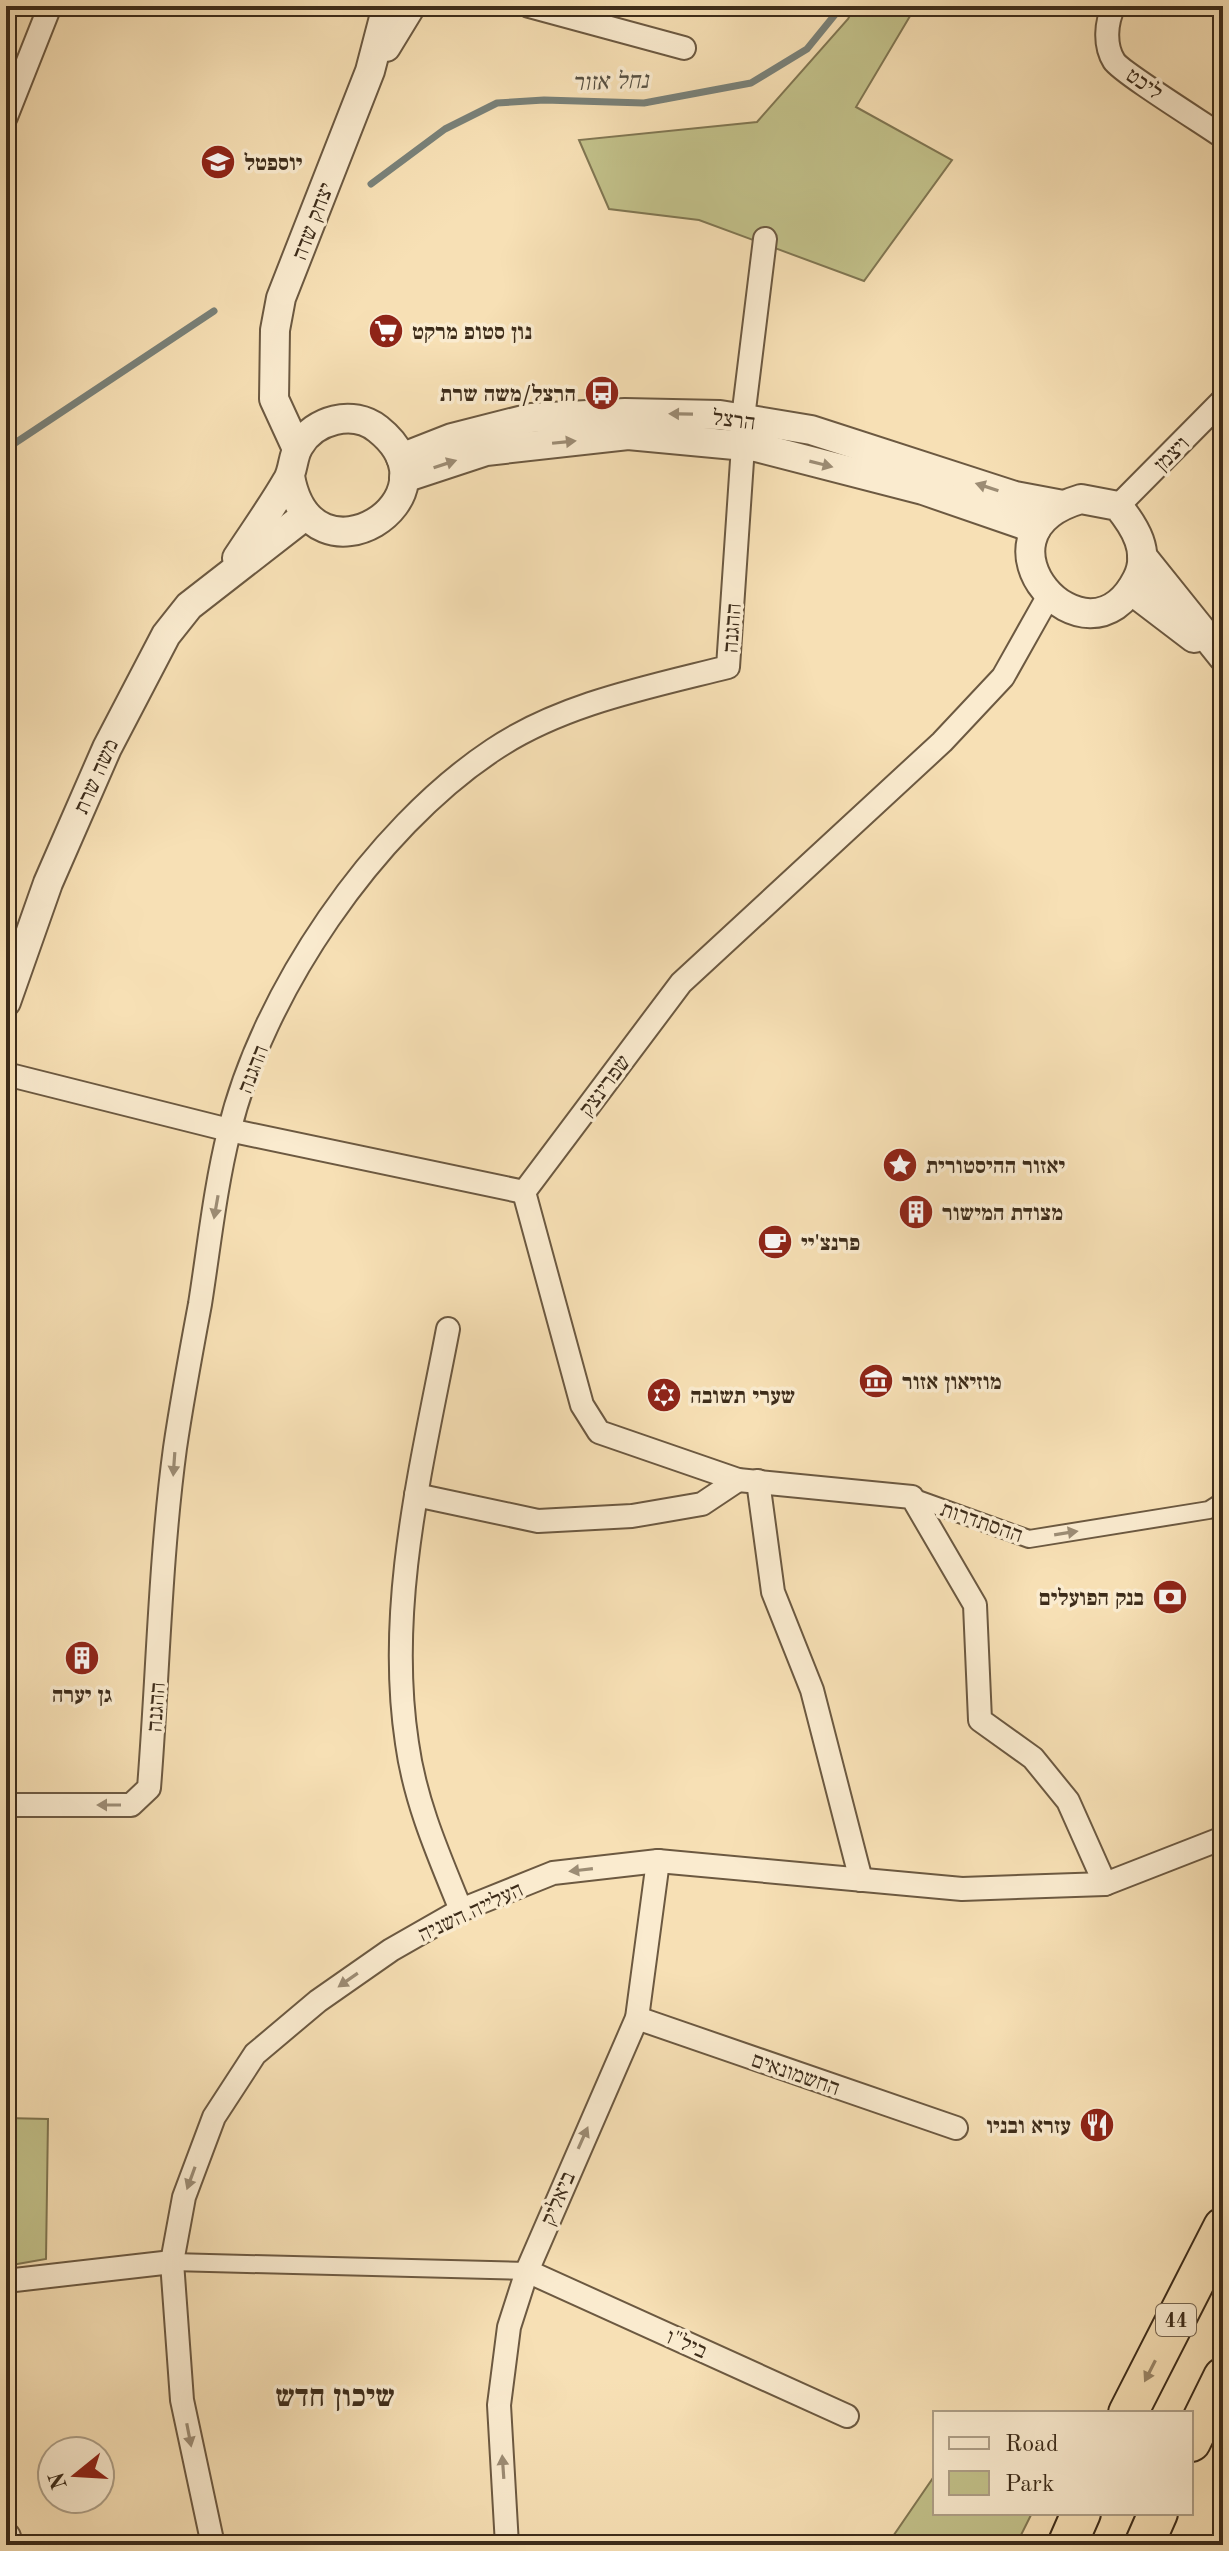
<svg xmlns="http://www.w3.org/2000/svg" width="1229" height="2551" viewBox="0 0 1229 2551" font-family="'Old Standard TT','Frank Ruhl Libre',serif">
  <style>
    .green { fill: #c2c18a; stroke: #807652; stroke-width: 2 }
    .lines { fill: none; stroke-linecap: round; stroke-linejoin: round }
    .stream { stroke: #798179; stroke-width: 7 }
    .pedestrian-casing { stroke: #6c5941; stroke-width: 20 }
    .minor-casing { stroke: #6c5941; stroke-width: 26 }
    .tertiary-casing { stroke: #6c5941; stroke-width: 32 }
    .trunk-casing { stroke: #3d2c1a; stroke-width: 42 }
    .pedestrian { stroke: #faebcf; stroke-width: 16 }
    .minor { stroke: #faebcf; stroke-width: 22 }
    .tertiary { stroke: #faebcf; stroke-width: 28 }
    .trunk { stroke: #f7e0b5; stroke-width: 38 }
    .oneway { fill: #9c8c74 }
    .oneway2 { fill: #9a8668 }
    .labels { text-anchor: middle; stroke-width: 7; stroke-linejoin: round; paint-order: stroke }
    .shield { fill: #faebcf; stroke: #766550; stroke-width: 2 }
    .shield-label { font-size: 20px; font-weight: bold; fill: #3d2c1a }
    .street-label { font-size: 22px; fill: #3d2c1a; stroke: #faebcf }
    .poi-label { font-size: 22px; font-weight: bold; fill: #3d2c1a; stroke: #faebcf; text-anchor: start }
    .water-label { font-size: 24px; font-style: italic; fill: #565042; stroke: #faebcf }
    .district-label { font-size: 30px; font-weight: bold; fill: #3d2c1a; stroke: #faebcf }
  </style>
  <rect width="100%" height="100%" fill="#f7e0b5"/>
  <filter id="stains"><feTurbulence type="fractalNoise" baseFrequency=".0025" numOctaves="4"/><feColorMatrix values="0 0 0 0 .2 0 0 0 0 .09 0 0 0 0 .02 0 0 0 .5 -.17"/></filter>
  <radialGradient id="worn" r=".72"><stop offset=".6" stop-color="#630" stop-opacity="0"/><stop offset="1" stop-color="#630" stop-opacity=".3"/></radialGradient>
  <g class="green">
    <path d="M855,6H916L856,107L952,160L864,281L699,220L609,209L579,140L757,122L848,19Z"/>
    <path d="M6,2118L48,2119L46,2259L6,2266Z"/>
    <path d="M935,2475V2513H1032L1016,2545H887Z"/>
  </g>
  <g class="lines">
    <g class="stream">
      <path d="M371,184L445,129L497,103L544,100L644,103L751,83L807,49L842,6"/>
      <path d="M6,449L214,311"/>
    </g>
    <g class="pedestrian-casing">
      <g id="pedestrian">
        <path d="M912,1497L1029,1539L1209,1510L1223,1501"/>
        <path d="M172,2262L527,2271"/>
      </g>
    </g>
    <g class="minor-casing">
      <g id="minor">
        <path d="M529,6L684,48"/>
        <path d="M1114,6C1106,22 1104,45 1114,61C1121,72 1206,125 1223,137"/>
        <path d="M6,117L50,6"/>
        <path d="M743,418L765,239"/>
        <path d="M1118,506L1223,400"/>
        <path d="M6,1074L229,1130L524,1192L681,983L942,742L1003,677L1048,597"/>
        <path d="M524,1192L582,1405L599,1432L738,1480L912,1497L975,1605L980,1720L1033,1758L1068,1801L1105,1884"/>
        <path d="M448,1329C422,1465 386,1605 407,1743C415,1802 439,1856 461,1910"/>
        <path d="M758,1481L773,1592L812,1690L861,1880"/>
        <path d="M416,1495L538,1521L632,1516L702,1504L738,1480"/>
        <path d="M6,1805H131L149,1788C158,1675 160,1559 175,1448C182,1400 191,1352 200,1304C209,1247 215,1188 229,1132C262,993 374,829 493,750C561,704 649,687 728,667L743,446"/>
        <path d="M637,2018L956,2128"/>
        <path d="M527,2271L847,2416"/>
        <path d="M6,2281L172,2262"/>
        <path d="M213,2545L182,2400L172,2262L184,2197L214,2117L255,2054L318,2001L391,1950L461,1910L553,1873L658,1861L962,1889L1105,1884L1223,1838"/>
        <path d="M507,2545L499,2405L509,2327L527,2271L637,2018L658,1861"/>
      </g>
    </g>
    <g class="tertiary-casing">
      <g id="tertiary">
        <path d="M386,47L411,6"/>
        <path d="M297,449L274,399L275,330L281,298L370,71L387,6"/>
        <path d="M401,458L452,438L531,418L625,413L720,415L811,430L1015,496L1063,505"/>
        <path d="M404,478L486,451L628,435L756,447L923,490L1036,529"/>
        <path d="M1081,499L1118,506C1135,527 1151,552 1137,579C1087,678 960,534 1081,499Z"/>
        <path d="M1142,556L1223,657"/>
        <path d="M237,558C254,532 272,507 287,481C294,470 292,457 299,446C314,420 353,409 378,429C465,498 311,594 290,476"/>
        <path d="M1131,590L1194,638"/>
        <path d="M6,1002L48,883L107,748L166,635L189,606L306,515"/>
        <path d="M6,2537L8,2545"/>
      </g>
    </g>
    <g class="trunk-casing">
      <g id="trunk">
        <path d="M1128,2413L1223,2227"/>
        <path d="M1191,2442L1223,2377"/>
        <path d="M1067,2545L1081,2513"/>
        <path d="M1144,2545L1158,2513"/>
      </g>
    </g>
    <use href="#pedestrian" class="pedestrian"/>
    <use href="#minor" class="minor"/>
    <use href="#tertiary" class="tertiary"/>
    <use href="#trunk" class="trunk"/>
  </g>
  <defs><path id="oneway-solid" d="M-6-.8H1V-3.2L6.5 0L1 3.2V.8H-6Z" transform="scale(2)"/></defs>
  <g class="oneway">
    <use href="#oneway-solid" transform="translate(681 414) rotate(-179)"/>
    <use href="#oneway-solid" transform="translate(564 442) rotate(-6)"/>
    <use href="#oneway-solid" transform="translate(445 464) rotate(-18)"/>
    <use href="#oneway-solid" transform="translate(821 464) rotate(14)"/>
    <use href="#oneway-solid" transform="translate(987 487) rotate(-162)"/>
    <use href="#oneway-solid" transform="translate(216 1207) rotate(100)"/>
    <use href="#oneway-solid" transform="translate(174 1464) rotate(94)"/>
    <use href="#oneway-solid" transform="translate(1066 1533) rotate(-9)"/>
    <use href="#oneway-solid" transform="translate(109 1805) rotate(180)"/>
    <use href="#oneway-solid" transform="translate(581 1870) rotate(173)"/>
    <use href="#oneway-solid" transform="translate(348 1980) rotate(145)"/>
    <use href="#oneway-solid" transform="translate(583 2138) rotate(-66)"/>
    <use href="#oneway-solid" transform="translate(191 2178) rotate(110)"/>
    <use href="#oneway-solid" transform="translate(189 2435) rotate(79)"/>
    <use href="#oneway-solid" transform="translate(503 2467) rotate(-94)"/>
  </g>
  <use class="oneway2" href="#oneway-solid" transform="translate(1150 2371) rotate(117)"/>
  <defs>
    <g id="school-disc" transform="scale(1.8)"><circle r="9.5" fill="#8f2418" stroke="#faebcf"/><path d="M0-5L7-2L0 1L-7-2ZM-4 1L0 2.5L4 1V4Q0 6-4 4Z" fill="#fff"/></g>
    <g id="supermarket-disc" transform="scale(1.8)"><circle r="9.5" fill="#8f2418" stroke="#faebcf"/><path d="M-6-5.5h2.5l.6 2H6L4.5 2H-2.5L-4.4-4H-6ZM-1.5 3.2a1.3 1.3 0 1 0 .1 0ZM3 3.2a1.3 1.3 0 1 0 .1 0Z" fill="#fff"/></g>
    <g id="bus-disc" transform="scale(1.8)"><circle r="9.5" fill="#8f2418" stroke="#faebcf"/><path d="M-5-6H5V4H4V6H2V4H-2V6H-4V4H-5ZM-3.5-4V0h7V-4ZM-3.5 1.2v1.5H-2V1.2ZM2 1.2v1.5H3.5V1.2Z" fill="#fff"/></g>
    <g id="sight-disc" transform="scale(1.8)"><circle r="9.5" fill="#8f2418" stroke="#faebcf"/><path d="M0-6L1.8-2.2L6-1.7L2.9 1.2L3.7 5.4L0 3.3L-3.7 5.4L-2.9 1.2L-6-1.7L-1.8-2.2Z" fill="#fff"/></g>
    <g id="building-disc" transform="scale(1.8)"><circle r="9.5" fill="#8f2418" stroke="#faebcf"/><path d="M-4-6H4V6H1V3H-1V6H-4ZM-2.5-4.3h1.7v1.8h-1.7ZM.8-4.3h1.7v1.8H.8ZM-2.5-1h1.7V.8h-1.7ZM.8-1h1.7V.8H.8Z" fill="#fff"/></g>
    <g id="cafe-disc" transform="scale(1.8)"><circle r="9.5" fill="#8f2418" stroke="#faebcf"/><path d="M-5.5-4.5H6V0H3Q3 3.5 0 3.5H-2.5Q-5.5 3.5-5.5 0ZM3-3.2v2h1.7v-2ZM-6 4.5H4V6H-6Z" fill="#fff"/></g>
    <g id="museum-disc" transform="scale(1.8)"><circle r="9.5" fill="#8f2418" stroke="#faebcf"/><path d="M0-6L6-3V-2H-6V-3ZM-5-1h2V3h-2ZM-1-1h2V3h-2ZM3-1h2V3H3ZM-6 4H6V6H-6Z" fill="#fff"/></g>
    <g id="synagogue-disc" transform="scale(1.8)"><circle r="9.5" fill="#8f2418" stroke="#faebcf"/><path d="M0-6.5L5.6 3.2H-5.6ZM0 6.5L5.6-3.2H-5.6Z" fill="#fff"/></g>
    <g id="bank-disc" transform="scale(1.8)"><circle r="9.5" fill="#8f2418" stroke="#faebcf"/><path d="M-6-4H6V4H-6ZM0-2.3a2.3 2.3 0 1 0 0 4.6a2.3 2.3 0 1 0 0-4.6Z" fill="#fff"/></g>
    <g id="restaurant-disc" transform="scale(1.8)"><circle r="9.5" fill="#8f2418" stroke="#faebcf"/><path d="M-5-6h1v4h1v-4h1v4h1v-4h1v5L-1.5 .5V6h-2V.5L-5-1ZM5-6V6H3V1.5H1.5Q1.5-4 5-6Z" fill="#fff"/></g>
  </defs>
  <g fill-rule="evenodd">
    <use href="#school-disc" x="218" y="162"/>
    <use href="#supermarket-disc" x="386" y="331"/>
    <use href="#bus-disc" x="602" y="393"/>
    <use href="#sight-disc" x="900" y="1165"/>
    <use href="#building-disc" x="916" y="1212"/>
    <use href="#cafe-disc" x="775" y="1242"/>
    <use href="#museum-disc" x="876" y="1381"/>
    <use href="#synagogue-disc" x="664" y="1395"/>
    <use href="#bank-disc" x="1170" y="1597"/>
    <use href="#building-disc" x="82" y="1658"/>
    <use href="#restaurant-disc" x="1097" y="2125"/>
  </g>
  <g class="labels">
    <rect class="shield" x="1156" y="2304" width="40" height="32" rx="6"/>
    <g class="shield-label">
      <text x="1176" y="2327">44</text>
    </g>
    <g class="street-label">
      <text transform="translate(1145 83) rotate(35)" y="8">ליכט</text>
      <text transform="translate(312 221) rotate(-69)" y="8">יצחק שדה</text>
      <text transform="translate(734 419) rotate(7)" y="8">הרצל</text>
      <text transform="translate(1171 453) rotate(-45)" y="8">ויצמן</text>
      <text transform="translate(731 628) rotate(-86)" y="8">ההגנה</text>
      <text transform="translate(95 776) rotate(-66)" y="8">משה שרת</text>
      <text transform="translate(252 1069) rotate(-69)" y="8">ההגנה</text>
      <text transform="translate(604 1085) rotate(-53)" y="8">שפרינצק</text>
      <text transform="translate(982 1521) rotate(19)" y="8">ההסתדרות</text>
      <text transform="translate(155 1707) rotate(-86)" y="8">ההגנה</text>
      <text transform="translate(470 1911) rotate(-25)" y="8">העלייה השניה</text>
      <text transform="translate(796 2073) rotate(19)" y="8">החשמונאים</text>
      <text transform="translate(557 2198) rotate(-67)" y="8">ביאליק</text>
      <text transform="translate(687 2343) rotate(24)" y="8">ביל"ו</text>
    </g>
    <g class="poi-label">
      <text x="244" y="170">יוספטל</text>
      <text x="412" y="339">נון סטופ מרקט</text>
      <text x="576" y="401" text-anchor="end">הרצל/משה שרת</text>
      <text x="926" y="1173">יאזור ההיסטורית</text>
      <text x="942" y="1220">מצודת המישור</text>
      <text x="801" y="1250">פרנצ'יי</text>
      <text x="902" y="1389">מוזיאון אזור</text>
      <text x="690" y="1403">שערי תשובה</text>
      <text x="1144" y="1605" text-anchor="end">בנק הפועלים</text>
      <text x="82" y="1702" text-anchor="middle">גן יערה</text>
      <text x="1071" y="2133" text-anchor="end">עזרא ובניו</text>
    </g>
    <g class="water-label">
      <text transform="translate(610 81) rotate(-2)" y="8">נחל אזור</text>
    </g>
    <g class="district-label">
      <text x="335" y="2406">שיכון חדש</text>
    </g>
  </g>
  <rect width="1229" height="2551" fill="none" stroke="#f7e0b5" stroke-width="32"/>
  <rect x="8" y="8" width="1213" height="2535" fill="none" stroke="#3d2c1a" stroke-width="4"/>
  <rect x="16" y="16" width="1197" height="2519" fill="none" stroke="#3d2c1a" stroke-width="2"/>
  <rect x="933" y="2411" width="260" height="104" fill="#faebcf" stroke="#ae9f87" stroke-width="2"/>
  <rect x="949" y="2437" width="40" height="12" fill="#faebcf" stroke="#ae9f87" stroke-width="2"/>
  <text x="1005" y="2451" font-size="24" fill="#3d2c1a">Road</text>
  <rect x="949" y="2471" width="40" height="24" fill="#c2c18a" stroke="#ae9f87" stroke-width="2"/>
  <text x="1005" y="2491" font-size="24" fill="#3d2c1a">Park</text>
  <g transform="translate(76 2475) rotate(252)"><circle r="38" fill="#faebcf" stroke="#ae9f87" stroke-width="2"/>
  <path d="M0-6L14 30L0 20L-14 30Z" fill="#8f2418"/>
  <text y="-12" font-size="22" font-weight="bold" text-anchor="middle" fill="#3d2c1a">N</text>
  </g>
  <rect width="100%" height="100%" filter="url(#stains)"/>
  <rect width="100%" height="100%" fill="url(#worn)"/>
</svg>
